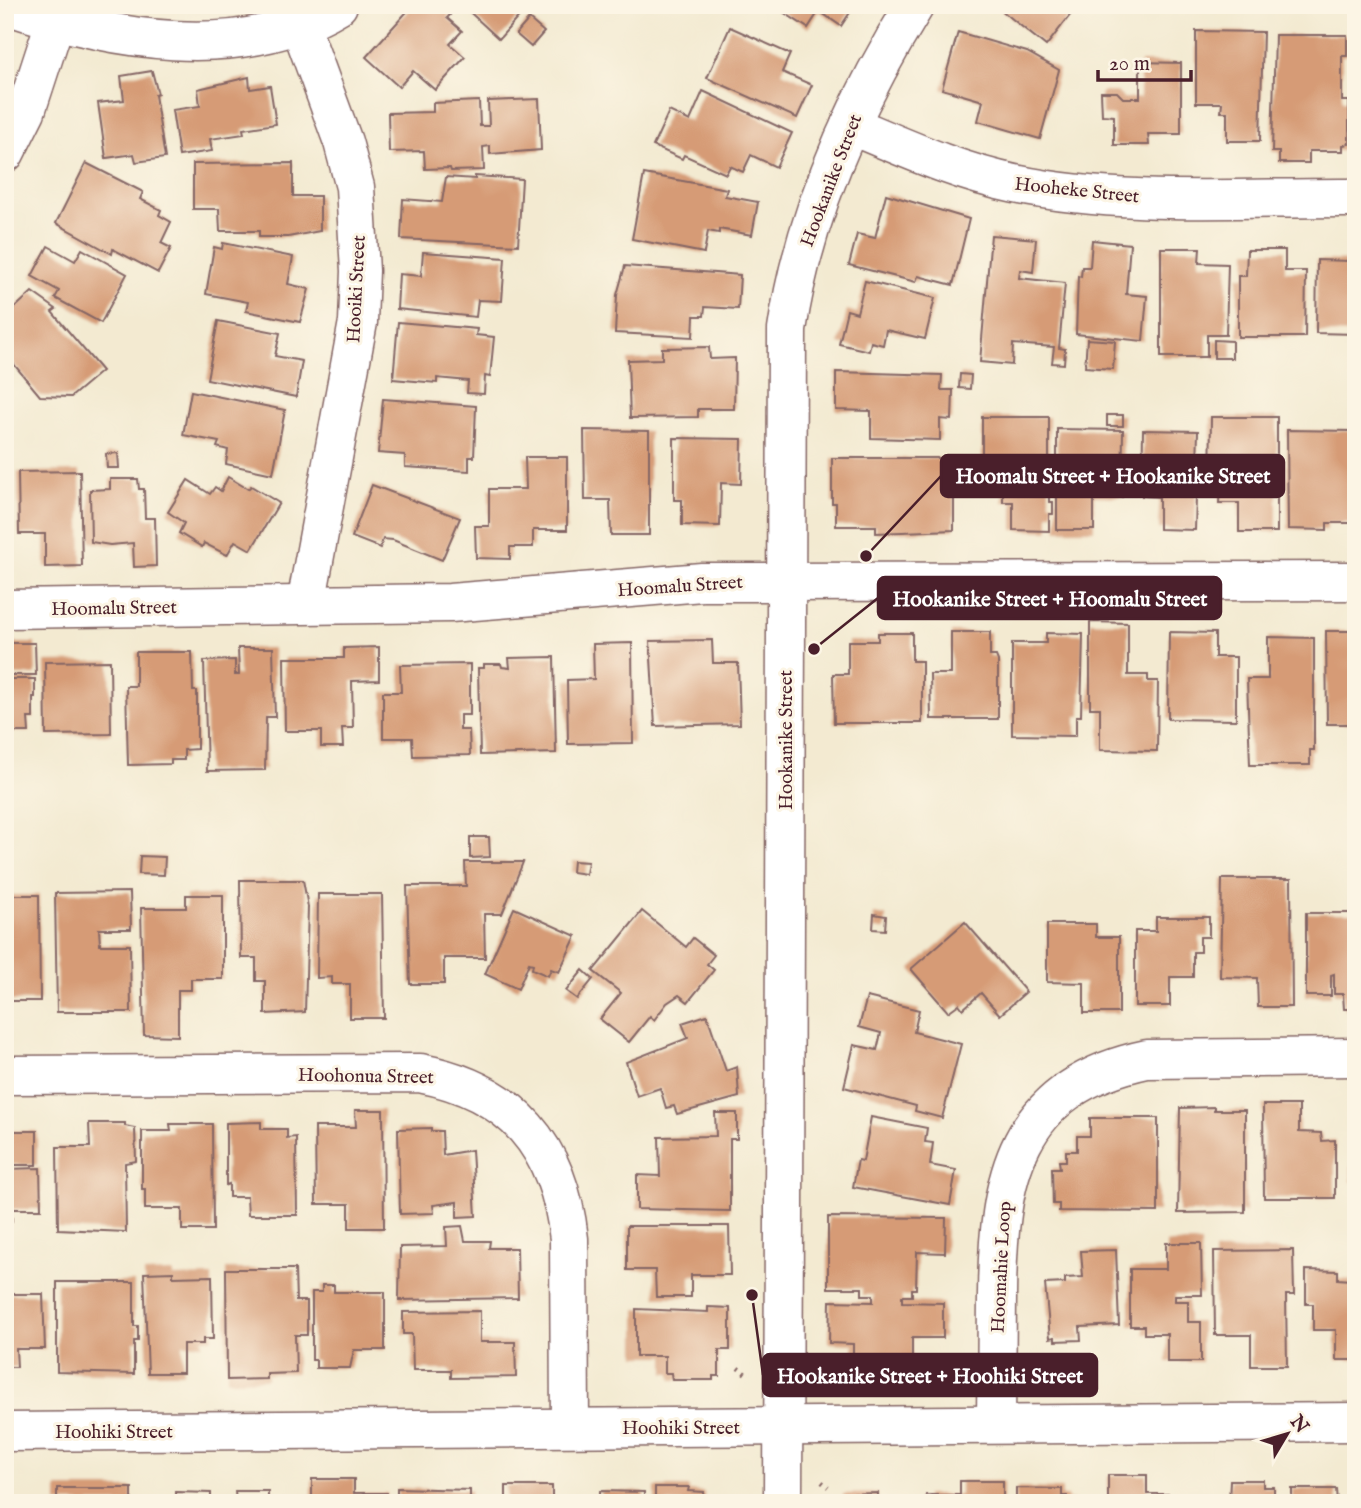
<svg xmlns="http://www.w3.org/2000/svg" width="1361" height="1508" viewBox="0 0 1361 1508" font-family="'IM FELL English',serif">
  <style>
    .building { fill: #d69b76 }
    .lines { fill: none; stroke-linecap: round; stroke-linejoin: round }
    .minor-casing { stroke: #856665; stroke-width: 41 }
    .path { stroke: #856665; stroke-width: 4.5; stroke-dasharray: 2 5; stroke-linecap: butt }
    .minor { stroke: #fff; stroke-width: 38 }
    .labels { text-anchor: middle; stroke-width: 6; stroke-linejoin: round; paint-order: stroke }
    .street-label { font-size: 19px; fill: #4a1f2b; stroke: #fcf5e5 }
    .leader { fill: none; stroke: #4a1f2b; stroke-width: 2.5 }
    .callout-dot { fill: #4a1f2b; stroke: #fcf5e5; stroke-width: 2.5 }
    .callout { fill: #4a1f2b; stroke: #4a1f2b; stroke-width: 2.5 }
    .callout-label { font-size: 21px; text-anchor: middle; font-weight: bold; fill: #fff }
  </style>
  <rect width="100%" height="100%" fill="#fcf5e5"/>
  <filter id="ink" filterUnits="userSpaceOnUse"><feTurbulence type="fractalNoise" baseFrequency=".0143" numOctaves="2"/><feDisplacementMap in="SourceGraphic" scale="14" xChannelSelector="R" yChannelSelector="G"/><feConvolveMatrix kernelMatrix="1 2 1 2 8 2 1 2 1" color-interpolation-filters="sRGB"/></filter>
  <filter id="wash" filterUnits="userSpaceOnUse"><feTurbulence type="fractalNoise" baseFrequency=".00686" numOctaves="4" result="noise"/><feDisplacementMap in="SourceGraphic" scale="28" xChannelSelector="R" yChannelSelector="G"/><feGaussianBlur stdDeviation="1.57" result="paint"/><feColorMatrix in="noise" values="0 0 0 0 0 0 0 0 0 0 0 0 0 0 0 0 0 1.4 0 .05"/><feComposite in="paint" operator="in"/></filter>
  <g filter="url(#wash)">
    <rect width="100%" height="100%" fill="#f3ead1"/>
    <g id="blocks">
      <g class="building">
        <path d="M413,5H439L450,15L447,18L462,31L450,44L465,57L435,90L413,71L399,87L366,57Z"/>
        <path d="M462,5H529L499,39Z"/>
        <path d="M772,5H855L841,26L819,11L808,28Z"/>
        <path d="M995,5H1078L1046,46Z"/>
        <path d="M529,19L544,32L531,47L516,34Z"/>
        <path d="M730,27L790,54L782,72L812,85L797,118L707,78Z"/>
        <path d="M1196,31L1263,32L1260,141H1227V112H1221L1222,103H1196Z"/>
        <path d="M958,32L1027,52L1059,70L1040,139L978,121L983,101L942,89Z"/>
        <path d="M1275,35H1347V56H1342V101H1349V144L1343,145V151H1309V163H1279V152H1272Z"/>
        <path d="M1140,62L1181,63V134H1148L1149,145H1114V116L1102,115L1101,92H1117L1123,98H1140Z"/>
        <path d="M152,71L158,94L155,95L165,158L136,162L134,154L106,158L98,103L124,100L121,76Z"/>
        <path d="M249,77L250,89L270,86L276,124L243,129L244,134L210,139L212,151L179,156L172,110L200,106L198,89Z"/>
        <path d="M703,91L792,133L776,167L751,155L743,172L730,166L726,174L684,155L682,159L653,146L669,111L690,121Z"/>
        <path d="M539,99L541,150L490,154V146L483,147L484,170L451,171L450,168L425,169L424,151L389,152L388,113L433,112V103L479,101L480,126H489L488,101Z"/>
        <path d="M86,163L143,192L140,199L161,210L159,215L171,222L161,243L171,248L158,273L113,249L112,254L56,223Z"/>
        <path d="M293,163V196H320V231L288,237H259V231H220L219,209H193V164Z"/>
        <path d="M644,174L727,189L725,196L758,202L752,235L719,229V233L708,231L704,253L632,239Z"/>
        <path d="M475,176L522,179L518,245L401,239L403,199L442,202L446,177L475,179Z"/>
        <path d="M886,194L969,219L953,285L918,276L916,282L849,265L857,234L875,238Z"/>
        <path d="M991,235L1036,239L1033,272L1020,270L1019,278L1065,283L1059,348L1065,349L1064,364L1052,363L1054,347L1013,344L1012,365L980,362Z"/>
        <path d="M1092,240L1130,244L1126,294L1147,296L1143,341L1076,334L1078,276L1081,277L1082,267H1090Z"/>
        <path d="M223,243L293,257L288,284L309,289L300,322L246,311L248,302L206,294L214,247L222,249Z"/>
        <path d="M48,246L75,261L82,249L127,274L101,323L55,298L59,291L32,276Z"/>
        <path d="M1351,247H1356V334L1316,333L1317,260L1350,261Z"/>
        <path d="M1161,248H1200L1199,263L1228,264L1226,335H1207V357H1161Z"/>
        <path d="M1247,250H1285V271H1306L1305,337H1238V276H1246Z"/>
        <path d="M423,252L505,258L502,301L478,300L476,317L397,309L399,274L421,276Z"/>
        <path d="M625,266L740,275L738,309L705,307L704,316H694L693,337L615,333L617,295Z"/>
        <path d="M865,281L935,298L925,339L886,330L883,345L871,342L869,351L839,344L847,310L857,313Z"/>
        <path d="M32,292L56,309L52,312L102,371L71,397L40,396L7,356L12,350L5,343V317Z"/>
        <path d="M218,321L280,333L275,356L302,361L296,397L207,379Z"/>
        <path d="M398,322L477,329L476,335L494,337L490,377L485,376L484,394L467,393L468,381L437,378V383L393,379Z"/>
        <path d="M1087,339L1115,341L1113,369L1085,367Z"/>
        <path d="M1214,340L1232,341V358H1214Z"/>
        <path d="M709,347L710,359L735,358L734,409H698V417L630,418L628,360L662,359V348Z"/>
        <path d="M836,372L942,375L941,390H953L952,420L940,419V440L871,438V411L836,410Z"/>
        <path d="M960,374L971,375L970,389L959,388Z"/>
        <path d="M191,391L285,410L273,474L226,464L228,450L217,447L219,442L183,435Z"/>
        <path d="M383,399L476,406L474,457H469V471L405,467V455L378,453Z"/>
        <rect x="1107" y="415" width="16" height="11"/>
        <path d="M982,417H1049V502H1053V514H1049V531L1013,530V502H1003V486H982Z"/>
        <path d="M1211,417H1277V532H1239V503H1219L1220,487H1210Z"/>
        <path d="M1057,429L1123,430L1122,497L1094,496V530H1057Z"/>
        <path d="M584,430L649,431V535H611L610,500H585Z"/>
        <path d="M1143,430L1198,431L1195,530L1159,529V497L1142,496Z"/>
        <path d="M1287,430L1353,431L1352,523H1327V530L1288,529Z"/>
        <path d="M674,438L742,439L741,484L721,483L720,526L682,525V500H674Z"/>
        <path d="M118,453L119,468H107L106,454Z"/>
        <path d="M525,457H567V530H533V547H510V559L476,558L475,526H489V489H526Z"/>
        <path d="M832,458H955L954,462H966V477H954V530L876,533V526H836V503H832Z"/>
        <path d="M80,471L82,566L45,567V534H19L18,472Z"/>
        <path d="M228,477L248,489L251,486L279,503L251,550L235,541L227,555L204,543L202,547L179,533L184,523L168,512L188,480L210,494L215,487L221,491Z"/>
        <path d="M110,479H138L139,489H144L145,518H155L156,566L134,567L133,543L110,545L91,542L90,490L110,489Z"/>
        <path d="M372,485L460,518L442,560L393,540L383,539L380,548L352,537Z"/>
        <path d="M1090,622L1128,623V675H1148V681H1158L1157,751L1100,750V708H1090Z"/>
        <path d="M1326,631H1356V724H1327Z"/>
        <path d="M951,632H990V656H996L998,661V719H931L930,674H951Z"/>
        <path d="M1169,632L1215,633V657H1236V720L1168,719Z"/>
        <path d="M878,633H912V661H922V723H834L833,674H848V641H878Z"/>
        <path d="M1046,633L1083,634L1081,716H1076V736L1012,735V643H1046Z"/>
        <path d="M1268,637L1314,638V750H1310V765H1250L1247,679H1268Z"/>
        <path d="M712,640L713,663H738L740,724L655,726L650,641Z"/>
        <path d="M5,643H35L36,675H5Z"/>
        <path d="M632,643L633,743L568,744L567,680L594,679L593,644Z"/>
        <path d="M379,647V680L352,681L353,728H342L343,747H321V731H285L284,658H344V648Z"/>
        <path d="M238,648H273L275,717H266L265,770L207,771L204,661L235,660V675H239Z"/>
        <path d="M136,652H192L193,691H197V749L184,750V760H171V764L128,765L126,686H136Z"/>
        <path d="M554,657L556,753L480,755L478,668H484V664H501L502,667L510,668L509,658Z"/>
        <path d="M110,661L111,734L46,735L45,662Z"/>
        <path d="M470,664V715H460V730H469L470,755L413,756L412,738H383V692H401L400,665Z"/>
        <path d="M10,679H35V697H33V718H28L29,732H5V694H11Z"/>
        <path d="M470,837H489L490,857L470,858Z"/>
        <path d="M140,856L165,857L164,875L139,874Z"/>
        <path d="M573,861L588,862L586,874L572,872Z"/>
        <path d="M465,862H523L502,914H484L485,958H444V984H410L407,886H466Z"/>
        <path d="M1222,879H1291L1292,1007H1258L1257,978L1220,977Z"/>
        <path d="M240,880H303L308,907L305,1012L265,1014V981H256V958H241Z"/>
        <path d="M130,892L131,929H99L100,945H130L131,1012H57L55,893Z"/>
        <path d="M318,894H382L384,1018H350V984H332V977L317,978Z"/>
        <path d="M5,895H39L40,1001H5Z"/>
        <path d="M186,895H223V979H191V990H178V1036L144,1035L141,908H186Z"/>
        <path d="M514,908L576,936L559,972L551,969L548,976L532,969L533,964L529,963L518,989L485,974Z"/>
        <path d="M642,911L686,947L693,938L714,955L707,964L714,970L688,1002L679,995L667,1003L654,1020L650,1016L629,1042L600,1019L621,993L593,971Z"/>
        <path d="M1306,913H1354L1356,1009H1344L1343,994H1334V974L1331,975V996H1306Z"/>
        <path d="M874,914L886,916L885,930L873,929Z"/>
        <path d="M1156,917H1209V937H1200V952H1193V977H1170V1006H1135V931H1156Z"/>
        <path d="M965,922L1026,992L1000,1015L981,993L963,1009L959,1004L948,1012L911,969Z"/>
        <path d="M1047,924H1096V937H1119V1013H1084V983L1047,982Z"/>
        <path d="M583,970L593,979L577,999L566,991Z"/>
        <path d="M867,997L919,1010L914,1032L961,1044L942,1118L915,1111L916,1106L844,1087L854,1045L877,1050L881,1033L859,1027Z"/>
        <path d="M707,1015L726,1071L737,1067L739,1097L677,1114L674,1106L666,1108L660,1088L637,1096L626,1062L688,1038L682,1023Z"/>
        <path d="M1263,1105H1299V1132L1321,1133L1322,1141L1335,1140V1198H1264Z"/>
        <rect x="1351" y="1106" width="5" height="76"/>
        <path d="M1214,1107V1110H1245V1212L1178,1213L1180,1108Z"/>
        <path d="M355,1110H383L384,1228H349V1204H316L315,1127H356Z"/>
        <path d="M715,1113H737V1139H730V1211L637,1209V1175L660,1176L659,1137L716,1136Z"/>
        <path d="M871,1117L927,1128L925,1142L933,1143L930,1165L956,1170L950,1205L853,1187L858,1160L863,1161Z"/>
        <path d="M1090,1118H1158V1212L1059,1211V1204H1053L1052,1168H1060L1059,1161H1066V1151H1077V1136H1090Z"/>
        <path d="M261,1122V1129H287V1138L296,1137L297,1215H248L247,1197H229V1184L226,1185V1123Z"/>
        <path d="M89,1123H125V1126L135,1128L136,1161L125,1163L126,1232L58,1229L57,1147H90Z"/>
        <path d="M170,1124H212L213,1230H182V1209H145V1189H142V1131H171Z"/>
        <path d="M431,1128V1131H442L443,1155L472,1150L476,1216L457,1217V1202L433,1205L434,1213L400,1214L398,1129Z"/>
        <path d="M7,1131H37V1165H8Z"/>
        <path d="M40,1168L41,1209H12V1222H5V1169Z"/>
        <path d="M828,1217L946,1218L945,1253L917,1252L916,1289H912V1296H902V1302L943,1303V1338H912V1368L880,1367V1360H853V1344L829,1343L830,1301L873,1302V1295H862V1288H828Z"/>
        <path d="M462,1226L465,1241H490L489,1248H517L518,1298L399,1300L400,1247L447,1246L446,1227Z"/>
        <path d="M627,1226H729L730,1275H691V1297H656L655,1270H627Z"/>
        <path d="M1166,1243H1201L1202,1295H1175V1301H1188V1322H1201V1362H1167V1334H1144V1326H1130V1269H1166Z"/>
        <path d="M1116,1250L1119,1325L1080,1327L1081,1340L1055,1341V1337L1050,1338L1045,1284L1065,1283V1278L1083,1277L1081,1251Z"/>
        <path d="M1293,1250L1294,1295H1286L1287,1366H1251V1335H1215L1214,1251Z"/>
        <path d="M226,1269H295L296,1301H307V1335H295L296,1373L267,1374V1379L227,1380Z"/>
        <path d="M1306,1270L1338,1271V1279L1351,1280V1284H1356V1360H1336V1330H1313V1304H1306Z"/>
        <path d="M173,1272V1277L212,1276L213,1339H203V1344H183V1373H148L144,1273Z"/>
        <path d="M57,1282H134V1326H138V1341H134V1374L57,1372Z"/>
        <path d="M322,1285H334V1292H385V1350H354L350,1368H316V1360H312V1292H322Z"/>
        <path d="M5,1294H43L45,1349H16L17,1367H5Z"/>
        <path d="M708,1307L730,1308V1350H719V1376H713V1380H672L671,1373H665V1356H636V1309L708,1312Z"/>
        <path d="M480,1311V1342H515L516,1377L451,1378V1370H413L412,1334H403V1312Z"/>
        <path d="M1108,1475H1147V1494H1185V1503H1108Z"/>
        <path d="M312,1479H354V1493H387V1503H312Z"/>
        <path d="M1230,1480H1263V1487H1274V1503H1229Z"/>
        <path d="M960,1481H1003V1503H926V1495H960Z"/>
        <rect x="506" y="1486" width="46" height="17"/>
        <path d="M655,1487H689L688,1491L704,1492V1499H724V1503H655Z"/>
        <rect x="57" y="1488" width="75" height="15"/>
        <path d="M397,1488L470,1490V1503H397Z"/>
        <path d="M1016,1488L1062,1489V1496H1067L1068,1500L1091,1503H1016Z"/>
        <path d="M1292,1489H1336L1337,1503H1292Z"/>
        <path d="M235,1491H268V1503H236Z"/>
        <path d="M600,1491L644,1492V1503H600Z"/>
        <path d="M176,1492L211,1493V1503H176Z"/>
        <path d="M878,1493V1503H843V1494Z"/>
      </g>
    </g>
  </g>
  <g filter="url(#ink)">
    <use href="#blocks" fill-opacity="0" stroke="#856665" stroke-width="2"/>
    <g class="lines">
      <g class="minor-casing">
        <g id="minor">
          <path d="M6,5C108,39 239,65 338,5"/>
          <path d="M299,22L343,142L355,187L360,271L358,322L306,604"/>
          <path d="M850,125C905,148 957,172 1015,184C1126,207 1244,197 1356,198"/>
          <path d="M5,153L26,111L55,22"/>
          <path d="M5,609L450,603L702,582L1356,581"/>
          <path d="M5,1075L420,1073C513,1091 559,1146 569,1239L570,1427"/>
          <path d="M996,1424C996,1381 997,1338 997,1295C998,1177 1014,1087 1147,1059L1356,1057"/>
          <path d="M5,1432L1356,1422"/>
          <path d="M783,1503L787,330C804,213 853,105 915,5"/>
        </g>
      </g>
      <g class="path">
        <path d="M738,1368L746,1374"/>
        <path d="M824,1371L831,1366"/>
        <path d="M822,1482L828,1487"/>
      </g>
      <use href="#minor" class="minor"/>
    </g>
  </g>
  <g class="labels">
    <g class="street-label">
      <text transform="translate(830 180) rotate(-69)" y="7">Hookanike Street</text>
      <text transform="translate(1077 189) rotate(6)" y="7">Hooheke Street</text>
      <text transform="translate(355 289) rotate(-87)" y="7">Hooiki Street</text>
      <text transform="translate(680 585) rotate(-4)" y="7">Hoomalu Street</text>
      <text transform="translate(114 607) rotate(-1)" y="7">Hoomalu Street</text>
      <text transform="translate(785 740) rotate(-90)" y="7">Hookanike Street</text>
      <text transform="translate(366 1075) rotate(1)" y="7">Hoohonua Street</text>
      <text transform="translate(1000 1267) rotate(-87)" y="7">Hoomahie Loop</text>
      <text x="681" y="1434">Hoohiki Street</text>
      <text x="114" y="1438">Hoohiki Street</text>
    </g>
  </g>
  <path class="leader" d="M866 556L941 476M814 649L878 598M752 1295L763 1375"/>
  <g class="callout-dot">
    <circle cx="866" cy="556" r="7"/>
    <circle cx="814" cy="649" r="7"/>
    <circle cx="752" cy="1295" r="7"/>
  </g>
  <g class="callout">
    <rect x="941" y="455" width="343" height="42" rx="7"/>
    <rect x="878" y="577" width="343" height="42" rx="7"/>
    <rect x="763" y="1354" width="334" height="42" rx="7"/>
  </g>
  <g class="callout-label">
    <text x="1113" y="483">Hoomalu Street + Hookanike Street</text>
    <text x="1050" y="606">Hookanike Street + Hoomalu Street</text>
    <text x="930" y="1383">Hookanike Street + Hoohiki Street</text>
  </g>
  <rect width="1361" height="1508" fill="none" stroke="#fcf5e5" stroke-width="28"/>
  <g transform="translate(1287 1434) rotate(52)" stroke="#fcf5e5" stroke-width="5" paint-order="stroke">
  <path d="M0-5L12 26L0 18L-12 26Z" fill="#4a1f2b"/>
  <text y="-10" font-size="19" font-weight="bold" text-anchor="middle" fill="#4a1f2b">N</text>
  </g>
  <path d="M1098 70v10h93v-10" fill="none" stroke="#4a1f2b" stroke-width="3.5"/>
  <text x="1109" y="70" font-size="21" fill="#4a1f2b" stroke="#fcf5e5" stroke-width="5" paint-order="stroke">20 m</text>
</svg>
